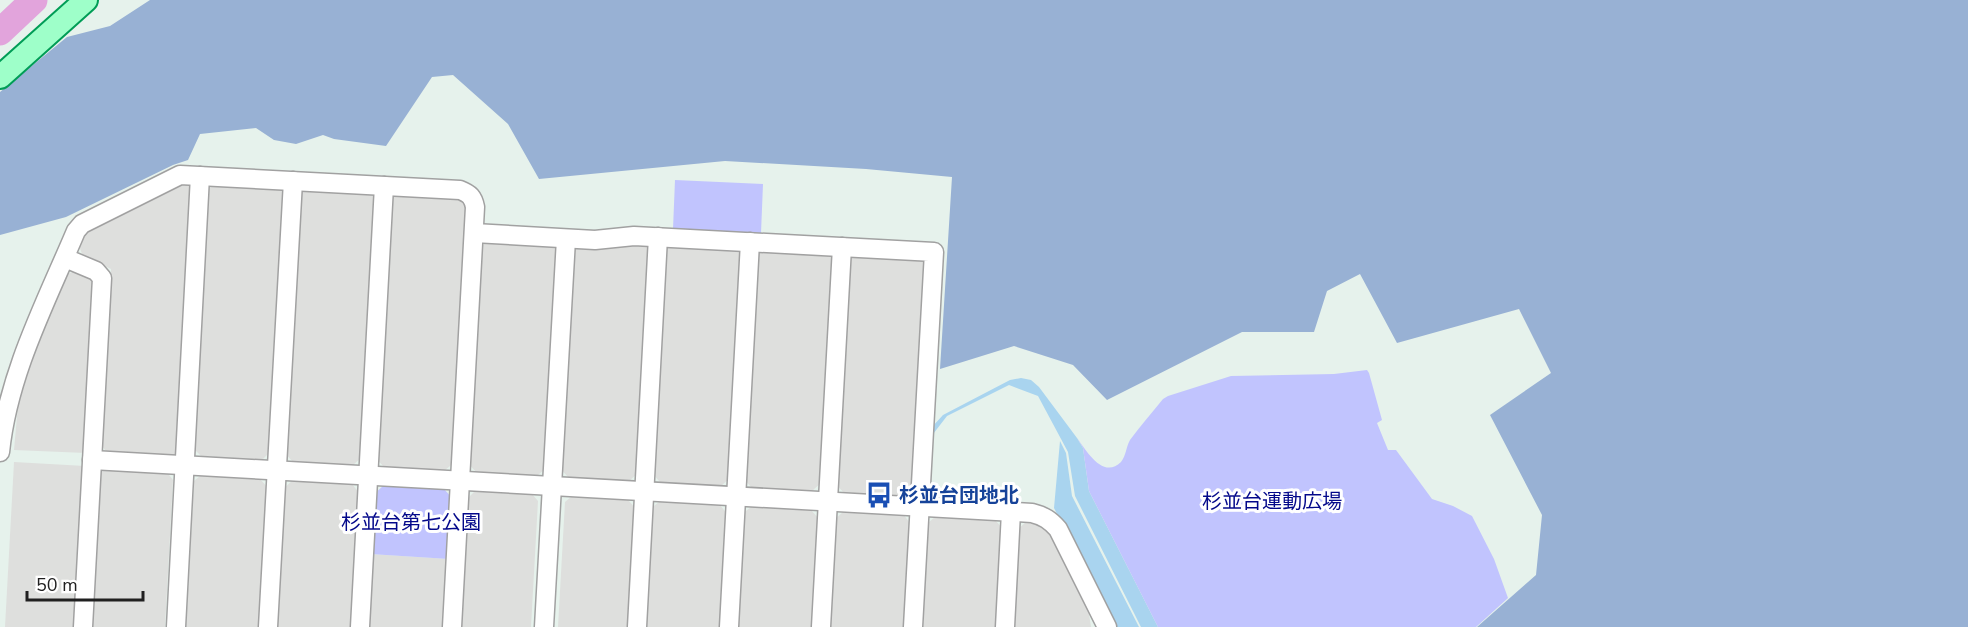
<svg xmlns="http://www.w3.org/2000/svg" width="1968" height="627" viewBox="0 0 1968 627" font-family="'Nunito Sans','Noto Sans JP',sans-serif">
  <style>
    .residential { fill: #dedfdd }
    .grass { fill: #a9d4ef }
    .forest { fill: #98b1d4 }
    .park { fill: #c1c4fe }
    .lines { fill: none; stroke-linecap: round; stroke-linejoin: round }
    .river { stroke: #e2a4dc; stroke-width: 27 }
    .minor-casing { stroke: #a1a1a1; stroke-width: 21 }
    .major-casing { stroke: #009d56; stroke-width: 26 }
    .minor { stroke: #fff; stroke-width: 18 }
    .major { stroke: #9effc9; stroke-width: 22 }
    .labels { text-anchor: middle; stroke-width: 6; stroke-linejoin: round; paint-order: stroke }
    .transit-label { font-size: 20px; font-weight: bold; fill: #164399; stroke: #fff; text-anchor: start }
    .park-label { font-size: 20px; fill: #03088a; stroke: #fff }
  </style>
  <rect width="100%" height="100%" fill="#e6f2ec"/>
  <g class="residential">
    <path d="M186,181L193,190L179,451L170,458L109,455L102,446L111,269L83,256L79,246L85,229Z"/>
    <path d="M216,183L278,187L285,195L271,451L262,460L201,456L192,447L206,191Z"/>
    <path d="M307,188L369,192L377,200L363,456L353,465L293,462L284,452L298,196Z"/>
    <path d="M398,193L461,197L469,205L455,462L445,470L384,467L375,457L389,201Z"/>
    <path d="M488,241L551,244L559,253L547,467L537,476L476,472L467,462L479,248Z"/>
    <path d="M634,242H643L651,251L639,472L629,481L568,477L559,467L571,253L580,246L615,248Z"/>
    <path d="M672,244L735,247L743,256L731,477L721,486L660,482L652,473L664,251Z"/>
    <path d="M764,249L827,252L835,261L822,482L812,491L752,488L743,478L755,256Z"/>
    <path d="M856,254L919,258L927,266L915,488L905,496L844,493L835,483L847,262Z"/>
    <path d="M78,270L89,275L95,285L86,453L14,450L18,405L28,370L67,274Z"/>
    <path d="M14,462L85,466L77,627H5Z"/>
    <path d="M106,467L165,470L173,480L165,627H90L99,475Z"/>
    <path d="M200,476L260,479L269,489L262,627H186L194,481Z"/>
    <path d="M292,481L352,484L360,494L353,627H274L282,490Z"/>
    <path d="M475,491L532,494L538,501L531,627H458L466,500Z"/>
    <path d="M571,497L628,500L637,510L630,627H558L565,502Z"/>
    <path d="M659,502L720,505L728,515L722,627H643L649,510Z"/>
    <path d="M751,507L811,510L820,520L814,627H735L741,515Z"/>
    <path d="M843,512L904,515L909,522L904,627H827L833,521Z"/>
    <path d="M935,517L995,520L1004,530L998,627H923L928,523Z"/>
    <path d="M1026,522L1039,523L1051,531L1087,601L1091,627H1011L1016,531Z"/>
    <path d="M370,554L449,559L446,627H366Z"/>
  </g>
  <g class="grass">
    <path d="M1021,378L1031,380L1039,387L1077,438L1083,448L1089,491L1158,627H1141L1075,496L1068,452L1038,396L1009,385L947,416L930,438L932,427L943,415L1010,380Z"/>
    <path d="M1060,441L1066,453L1072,496L1139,627H1114L1054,508Z"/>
  </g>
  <path class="forest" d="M150,0H1968V627H1477L1536,575L1542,515L1490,415L1551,373L1519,309L1397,343L1360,274L1327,291L1314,332H1242L1107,400L1073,365L1014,346L940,369L952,177L866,169L725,161L539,179L508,124L453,75L432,77L386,146L334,139L323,135L296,144L274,140L256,128L200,134L188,160L173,165L66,217L0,235V92L67,37L110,26Z"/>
  <g class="park">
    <path d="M675,180L763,184L761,233L673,229Z"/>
    <path d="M1367,370L1369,373L1382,420L1377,423L1388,450H1396L1432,499L1453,506L1472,516L1494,559L1508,598L1476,627H1158L1089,491L1083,448L1077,438C1086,450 1103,480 1121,462C1126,456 1126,447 1130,440C1140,426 1152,413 1163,399L1168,396L1231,376L1334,374Z"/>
    <path d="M383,486L444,489L453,499L449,559L370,554L373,495Z"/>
  </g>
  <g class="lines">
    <path class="river" d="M0,32L34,0"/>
    <g class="minor-casing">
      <g id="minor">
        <path d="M474,233L595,240L634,236L934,252L913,627"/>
        <path d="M65,258L96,271L102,278L83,627"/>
        <path d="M0,452C8,374 46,302 76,231L82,224L180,175L460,190C470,194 473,197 475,207L452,627"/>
        <path d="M92,460L1032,513C1044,516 1050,520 1058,529L1107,627"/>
        <path d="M176,627L200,176"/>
        <path d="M268,627L293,181"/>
        <path d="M360,627L384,186"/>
        <path d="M544,627L566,239"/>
        <path d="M637,627L658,237"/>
        <path d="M729,627L750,242"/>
        <path d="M821,627L842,247"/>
        <path d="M1005,627L1011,512"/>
      </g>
    </g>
    <g class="major-casing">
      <path id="major" d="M0,77L86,0"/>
    </g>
    <use href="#minor" class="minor"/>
    <use href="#major" class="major"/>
  </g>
  <defs>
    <g id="bus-bare" transform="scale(2.07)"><path d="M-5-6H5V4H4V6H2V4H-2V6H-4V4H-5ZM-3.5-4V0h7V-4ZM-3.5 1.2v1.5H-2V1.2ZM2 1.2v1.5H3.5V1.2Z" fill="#1a4fb4" stroke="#fff" stroke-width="2.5" paint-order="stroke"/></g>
  </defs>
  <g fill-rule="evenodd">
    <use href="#bus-bare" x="879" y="495"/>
  </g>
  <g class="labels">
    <g class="transit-label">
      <text x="899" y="502">杉並台団地北</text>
    </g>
    <g class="park-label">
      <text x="1272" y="508">杉並台運動広場</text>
      <text x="411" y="529">杉並台第七公園</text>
    </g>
  </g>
  <path d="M27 591v9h116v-9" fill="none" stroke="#202020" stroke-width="3"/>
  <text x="36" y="591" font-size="18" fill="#202020" stroke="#ffffff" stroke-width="4.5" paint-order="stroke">50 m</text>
</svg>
